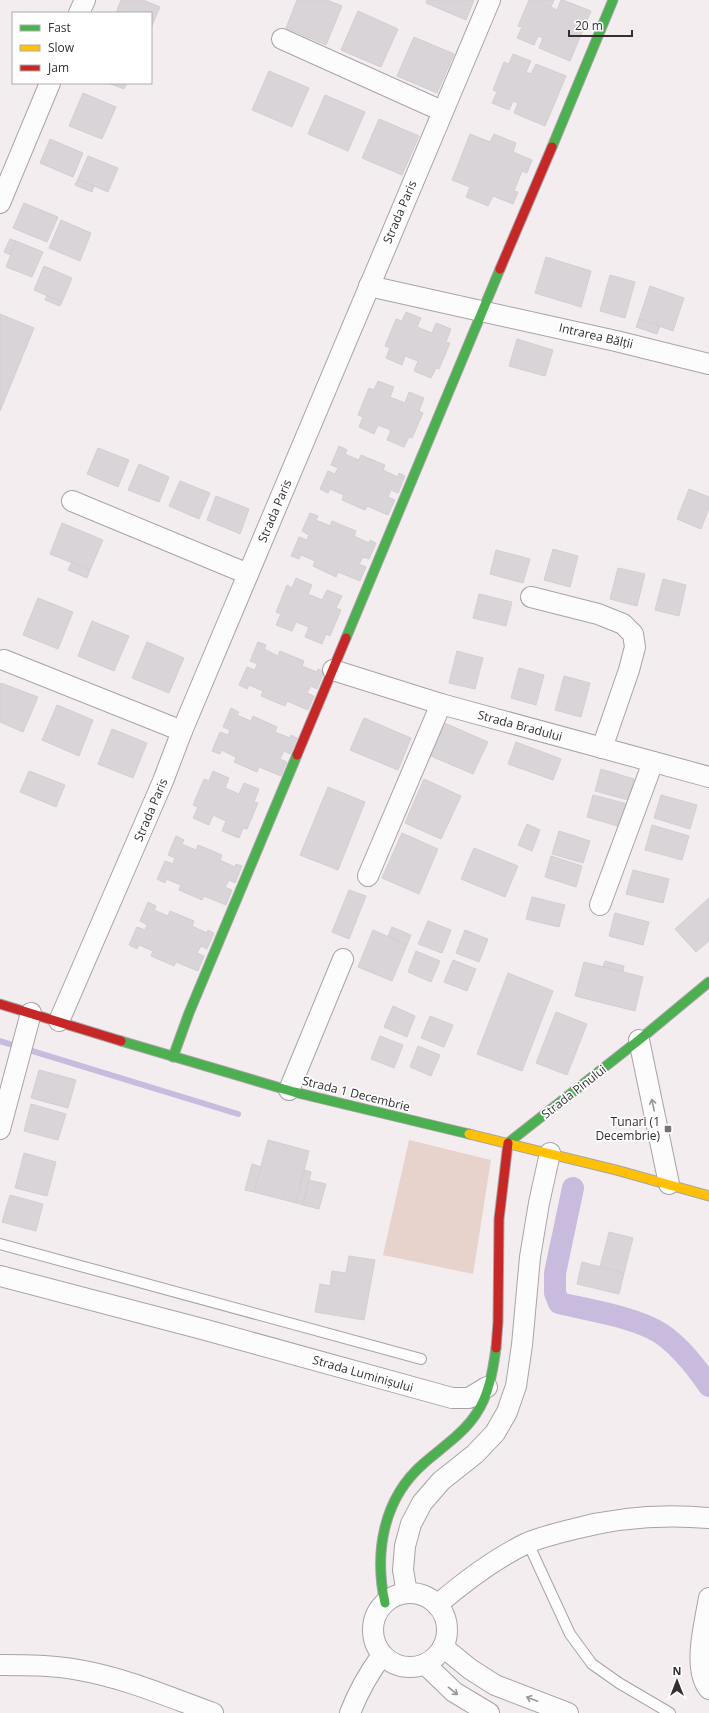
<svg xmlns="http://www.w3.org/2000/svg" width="709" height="1713" viewBox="0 0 709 1713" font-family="'Open Sans',sans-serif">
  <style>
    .green { fill: #e7d2cc }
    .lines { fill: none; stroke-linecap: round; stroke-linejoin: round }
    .stream { stroke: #c8bbdd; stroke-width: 6 }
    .canal { stroke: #c8bbdd; stroke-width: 22 }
    .building { fill: #d9d4d7; stroke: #d2ced1 }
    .lane-casing { stroke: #a7a3a5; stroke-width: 12 }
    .street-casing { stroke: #a7a3a5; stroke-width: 22 }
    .fast-casing { stroke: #a7a3a5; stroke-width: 11 }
    .slow-casing { stroke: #a7a3a5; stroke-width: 11 }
    .jam-casing { stroke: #a7a3a5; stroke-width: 11 }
    .lane { stroke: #fdfcfd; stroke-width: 10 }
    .street { stroke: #fdfcfd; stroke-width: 20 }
    .fast { stroke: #4caf50; stroke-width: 9 }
    .slow { stroke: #ffc107; stroke-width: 9 }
    .jam { stroke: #c62828; stroke-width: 9 }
    .oneway { stroke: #989697 }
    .poi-dot { fill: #767274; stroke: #fff; stroke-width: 1.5 }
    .labels { text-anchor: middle; stroke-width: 3.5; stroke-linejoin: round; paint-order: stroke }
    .street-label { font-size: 12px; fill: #332f31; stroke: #fff }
    .poi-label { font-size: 12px; fill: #332f31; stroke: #fff; text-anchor: end }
  </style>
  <rect width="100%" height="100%" fill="#f3edf0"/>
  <path class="green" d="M409,1140L491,1160L473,1274L383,1255Z"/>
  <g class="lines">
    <path class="stream" d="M0,1041L238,1114"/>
    <path class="canal" d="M573,1188L555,1273V1293L559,1303C589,1310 622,1315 651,1328C673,1338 695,1365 709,1386"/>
  </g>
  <g class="building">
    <path d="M121,0H143L160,7L151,28V13H116Z"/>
    <path d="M297,0H327L342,6L326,45L286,28Z"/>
    <path d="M427,0H474L466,20L426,3Z"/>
    <path d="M529,0H554L551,7L557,10L561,0H563L591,11L570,61L539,48L543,38L538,36L534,45L517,38L522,27L518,26Z"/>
    <path d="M358,11L398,29L381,67L341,50Z"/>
    <path d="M414,37L454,54L437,93L397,76Z"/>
    <path d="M513,54L531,61L526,72L531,74L536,64L566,76L545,126L514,113L518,103L513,101L509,110L492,103L497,92L493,90L504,62L509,64Z"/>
    <path d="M269,71L309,88L292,127L252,110Z"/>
    <path d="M108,83H127L124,89Z"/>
    <path d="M83,93L116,107L102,139L69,126Z"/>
    <path d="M325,95L365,112L348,151L308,134Z"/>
    <path d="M379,119L419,136L402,175L362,158Z"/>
    <path d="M470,134L490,142L494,134L516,143L513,152L532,160L527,173L522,171L514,191L518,192L513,204L493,196L488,206L466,197L470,187L452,180Z"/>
    <path d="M50,139L83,153L73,177L40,163Z"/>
    <path d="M88,156L118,168L108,192L78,179Z"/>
    <path d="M78,179L94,186L92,192L75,185Z"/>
    <path d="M24,203L58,217L47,242L13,228Z"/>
    <path d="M61,220L91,233L80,261L49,248Z"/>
    <path d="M10,239L16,241L11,255L4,252Z"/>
    <path d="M16,241L43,252L32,277L6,267Z"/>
    <path d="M546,257L591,271L581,307L535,293Z"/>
    <path d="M44,266L72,278L62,302L34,290Z"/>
    <path d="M610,275L635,282L625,318L600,311Z"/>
    <path d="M650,286L684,298L673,331L639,319Z"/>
    <path d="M47,296L62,302L60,306L45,300Z"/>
    <path d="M406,312L421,318L417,327L432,333L436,323L451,329L446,342L450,343L439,369L436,368L431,378L414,371L418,361L405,356L402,365L386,358L390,348L385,346L396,319L402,321Z"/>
    <path d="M0,314L34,328L0,411Z"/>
    <path d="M639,319L660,326L657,334L636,327Z"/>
    <path d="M517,339L553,350L545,376L509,366Z"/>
    <path d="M378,381L394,387L390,397L405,403L409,392L424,398L419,411L423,413L412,438L409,437L404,447L387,440L391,430L378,425L374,434L359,427L363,417L358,415L369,388L374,390Z"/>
    <path d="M339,446L347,450L345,454L359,460L361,455L385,465L383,470L398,477L399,473L405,476L398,493L391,490L388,497L395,500L388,515L367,506L365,510L342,500L344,495L330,489L328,493L320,489L328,471L335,474L338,468L331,465Z"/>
    <path d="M98,448L129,460L118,487L87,474Z"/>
    <path d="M139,464L169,477L159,502L128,490Z"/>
    <path d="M180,481L210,493L199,519L169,506Z"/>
    <path d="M689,489L709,497V508L701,529L677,519Z"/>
    <path d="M216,496L249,509L240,534L207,520Z"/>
    <path d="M310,513L318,516L316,520L330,526L332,521L356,531L354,536L369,543L370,540L376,543L369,559L363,557L359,564L366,567L360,581L338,572L336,577L313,566L315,561L301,555L299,559L291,556L299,537L307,540L309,535L302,531Z"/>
    <path d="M62,523L103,540L90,570L50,554Z"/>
    <path d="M553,549L578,556L570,587L544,580Z"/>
    <path d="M496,550L530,559L523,583L490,574Z"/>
    <path d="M72,562L90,570L87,578L68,570Z"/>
    <path d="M618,568L645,574L637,606L610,599Z"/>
    <path d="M296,578L312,585L308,594L322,600L327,590L342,596L336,608L341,610L330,636L326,634L322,644L305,637L309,627L296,622L292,631L276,625L281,614L276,612L287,585L292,588Z"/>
    <path d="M663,579L686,585L679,616L655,610Z"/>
    <path d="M479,594L512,602L506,626L473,618Z"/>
    <path d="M38,598L73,612L58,649L23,635Z"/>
    <path d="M92,621L129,636L114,671L78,656Z"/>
    <path d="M147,642L184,658L169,693L132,678Z"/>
    <path d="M258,642L266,645L264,649L278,656L280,651L304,661L302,666L317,672L318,669L324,672L317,689L311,686L307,693L314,696L308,710L287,701L285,706L261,696L263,691L249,685L247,689L239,685L247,667L255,670L257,664L250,661Z"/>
    <path d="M457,651L483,658L475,689L449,683Z"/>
    <path d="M519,668L544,675L536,705L511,698Z"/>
    <path d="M564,676L590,683L581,717L555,710Z"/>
    <path d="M1,683L38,697L23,732L0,722V686Z"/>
    <path d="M57,705L93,720L79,756L42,740Z"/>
    <path d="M231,708L239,712L237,715L251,721L253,716L277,727L275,732L290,738L291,735L297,738L290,754L284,751L280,759L287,762L281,776L259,767L257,772L234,762L236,757L221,750L220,754L212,751L220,732L228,735L230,730L223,727Z"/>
    <path d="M364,718L411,738L398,770L350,750Z"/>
    <path d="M440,721L488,742L473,774L426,754Z"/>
    <path d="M112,729L147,743L133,778L98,764Z"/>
    <path d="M516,742L561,759L553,780L508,764Z"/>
    <path d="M601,769L634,779L628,800L595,791Z"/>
    <path d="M29,771L65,785L56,807L20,792Z"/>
    <path d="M213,771L229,778L225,788L239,794L244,783L259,789L254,802L258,803L247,829L243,828L239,838L222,831L226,821L213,815L209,825L193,818L198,807L193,805L204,779L209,781Z"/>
    <path d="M424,779L461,796L441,839L405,823Z"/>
    <path d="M328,787L365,802L338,870L300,855Z"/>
    <path d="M593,795L628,804L621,827L587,817Z"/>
    <path d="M661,795L697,805L690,829L654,818Z"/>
    <path d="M527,824L540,830L532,851L518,845Z"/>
    <path d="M652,825L689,836L682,860L645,850Z"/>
    <path d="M559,831L590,841L583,863L552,854Z"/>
    <path d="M402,833L438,849L419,894L382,878Z"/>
    <path d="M176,836L184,840L182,844L196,850L198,845L222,855L220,860L235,867L236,864L242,866L235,883L229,880L225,887L232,890L226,905L204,896L202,900L179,890L181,885L166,879L165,883L157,879L165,861L173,864L175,858L168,855Z"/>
    <path d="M474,848L518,866L505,897L461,879Z"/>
    <path d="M551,856L582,866L576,887L545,877Z"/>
    <path d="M633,870L669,879L663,903L626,894Z"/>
    <path d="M349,890L366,896L349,939L332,932Z"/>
    <path d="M532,897L565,905L559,927L526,919Z"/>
    <path d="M709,898V941L696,952L675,929Z"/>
    <path d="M148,902L156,906L154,910L168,916L170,911L194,921L192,926L207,933L208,930L214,933L207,949L201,946L197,953L204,956L198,971L176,962L174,966L151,956L153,951L139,945L137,949L129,945L137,927L145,930L147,925L140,921Z"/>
    <path d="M615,913L649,922L643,945L609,936Z"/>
    <path d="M428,921L451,930L442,953L418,944Z"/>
    <path d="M392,927L411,935L407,945L388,936Z"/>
    <path d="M373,930L407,945L392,981L358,967Z"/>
    <path d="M465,930L488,939L479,962L456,953Z"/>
    <path d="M416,951L440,961L431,982L408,972Z"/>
    <path d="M453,960L476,969L467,991L444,982Z"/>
    <path d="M605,961L624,966L623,972L603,967Z"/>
    <path d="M584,962L643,977L635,1011L575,996Z"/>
    <path d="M508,973L553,991L522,1071L477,1054Z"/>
    <path d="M393,1006L415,1016L407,1037L384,1027Z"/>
    <path d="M556,1012L587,1024L567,1075L536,1063Z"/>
    <path d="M430,1016L453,1025L444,1047L421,1038Z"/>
    <path d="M380,1036L403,1045L394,1068L371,1059Z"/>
    <path d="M418,1046L440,1055L431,1076L410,1067Z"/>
    <path d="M39,1070L76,1080L68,1108L31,1098Z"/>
    <path d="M31,1104L66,1114L58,1140L24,1131Z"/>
    <path d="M268,1140L309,1151L296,1203L254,1192Z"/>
    <path d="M24,1153L56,1162L47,1196L15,1188Z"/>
    <path d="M252,1164L261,1167L254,1192L245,1190Z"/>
    <path d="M304,1170L311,1172L303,1205L296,1203Z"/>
    <path d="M309,1180L326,1184L319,1209L303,1205Z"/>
    <path d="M10,1195L43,1204L36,1231L2,1222Z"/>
    <path d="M609,1232L633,1238L624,1273L600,1267Z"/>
    <path d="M349,1256L375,1260L364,1320L315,1312L320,1284L330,1286L332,1271L346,1273Z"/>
    <path d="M582,1262L624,1273L619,1294L577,1284Z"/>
  </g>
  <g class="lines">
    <g class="lane-casing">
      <g id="lane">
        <path d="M0,1244L421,1359"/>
        <path d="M528,1543L570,1634L592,1664L619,1683L670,1713"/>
      </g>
    </g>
    <g class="street-casing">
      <g id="street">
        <path d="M79,13L85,0"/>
        <path d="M282,39L442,111"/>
        <path d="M0,203L50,83"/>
        <path d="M369,286L616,341L709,364"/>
        <path d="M72,501L248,574"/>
        <path d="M531,597L598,614L623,624L633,634L635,647L629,670L602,748"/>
        <path d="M4,660L182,731"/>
        <path d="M333,670L441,704L709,777"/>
        <path d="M368,876L441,704"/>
        <path d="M600,905L653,762"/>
        <path d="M59,1021L163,781L182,731L490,0"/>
        <path d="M639,1040L669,1184"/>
        <path d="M289,1090L343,959"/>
        <path d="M0,1129L31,1013"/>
        <path d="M0,1276L206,1330L452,1398H469L487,1387"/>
        <path d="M407,1593L403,1570L405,1546L411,1524L422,1503L441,1481L475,1454L495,1433L507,1412L516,1386L522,1345L530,1257L539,1203L550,1153"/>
        <circle cx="410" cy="1630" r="37"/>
        <path d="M709,1598C705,1622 692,1669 709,1689"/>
        <path d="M437,1605C465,1581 494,1559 527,1543C541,1537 558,1533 574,1529C619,1517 663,1514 709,1518"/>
        <path d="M443,1647L470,1669L495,1685L568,1713"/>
        <path d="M425,1664L454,1692L489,1713"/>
        <path d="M0,1665C27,1665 53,1665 79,1670C125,1678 169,1697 213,1713"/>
        <path d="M350,1713C358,1692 369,1673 382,1655"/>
      </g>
    </g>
    <g class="fast-casing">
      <g id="fast">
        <path d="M552,147L613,0"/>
        <path d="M346,638L500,269"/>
        <path d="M121,1041L294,1092L469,1134"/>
        <path d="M173,1057L189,1013L297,755"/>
        <path d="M508,1143L639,1040L709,982"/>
        <path d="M385,1603C374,1553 383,1499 423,1464C441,1448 463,1434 476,1414C489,1395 493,1370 496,1348"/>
      </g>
    </g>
    <g class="slow-casing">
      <path id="slow" d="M469,1134L616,1170L709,1196"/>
    </g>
    <g class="jam-casing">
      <g id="jam">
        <path d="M500,269L552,147"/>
        <path d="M297,755L346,638"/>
        <path d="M0,1004L121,1041"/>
        <path d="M496,1348L498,1322L499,1219L508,1143"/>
      </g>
    </g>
    <use href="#lane" class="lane"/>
    <use href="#street" class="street"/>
    <use href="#fast" class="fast"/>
    <use href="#slow" class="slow"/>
    <use href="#jam" class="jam"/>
  </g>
  <defs><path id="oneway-shaft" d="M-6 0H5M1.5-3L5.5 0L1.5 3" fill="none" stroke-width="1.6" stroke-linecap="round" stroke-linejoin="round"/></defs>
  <g class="oneway">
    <use href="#oneway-shaft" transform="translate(653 1105) rotate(-102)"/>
    <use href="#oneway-shaft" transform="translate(453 1691) rotate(39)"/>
    <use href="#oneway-shaft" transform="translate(532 1699) rotate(-159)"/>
  </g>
  <rect class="poi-dot" x="664" y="1125" width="8" height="8" rx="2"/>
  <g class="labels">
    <g class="street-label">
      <text transform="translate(400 212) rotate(-67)" y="4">Strada Paris</text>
      <text transform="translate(596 336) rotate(13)" y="4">Intrarea Bălții</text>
      <text transform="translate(275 511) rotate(-67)" y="4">Strada Paris</text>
      <text transform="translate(520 726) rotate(15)" y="4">Strada Bradului</text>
      <text transform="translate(151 810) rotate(-67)" y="4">Strada Paris</text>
      <text transform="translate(574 1092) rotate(-38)" y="4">Strada Pinului</text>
      <text transform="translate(356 1094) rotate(14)" y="4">Strada 1 Decembrie</text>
      <text transform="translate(363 1374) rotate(16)" y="4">Strada Luminișului</text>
    </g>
    <g class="poi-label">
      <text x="660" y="1126">Tunari (1<tspan x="660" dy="14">Decembrie)</tspan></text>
    </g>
  </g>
  <rect x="12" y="12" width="140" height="72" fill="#ffffff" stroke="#adacad"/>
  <rect x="20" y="25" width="20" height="6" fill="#4caf50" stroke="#adacad"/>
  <text x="48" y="32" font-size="12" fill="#332f31">Fast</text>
  <rect x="20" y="45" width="20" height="6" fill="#ffc107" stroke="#adacad"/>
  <text x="48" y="52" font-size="12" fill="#332f31">Slow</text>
  <rect x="20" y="65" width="20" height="6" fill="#c62828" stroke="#adacad"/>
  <text x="48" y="72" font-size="12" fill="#332f31">Jam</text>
  <g transform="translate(677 1681)" stroke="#ffffff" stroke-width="3" paint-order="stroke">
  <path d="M0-3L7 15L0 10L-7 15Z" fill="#332f31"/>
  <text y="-6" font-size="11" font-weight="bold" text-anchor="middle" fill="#332f31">N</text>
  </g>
  <path d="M569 30v6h63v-6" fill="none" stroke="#332f31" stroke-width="2"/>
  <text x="575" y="30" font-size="12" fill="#332f31" stroke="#ffffff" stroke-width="3" paint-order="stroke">20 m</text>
</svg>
